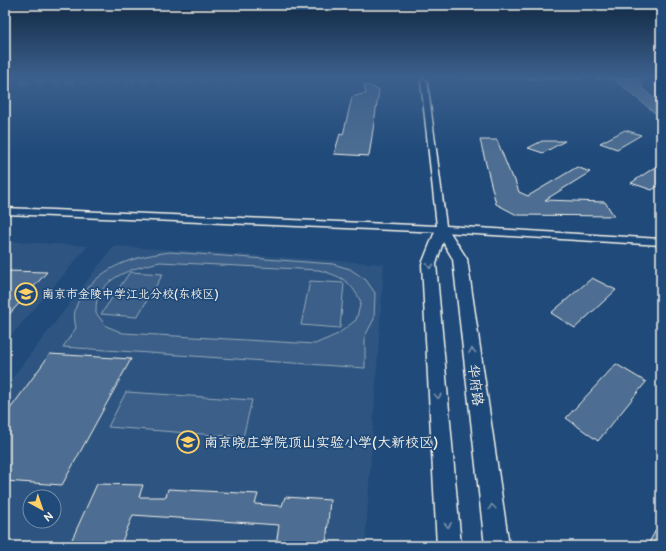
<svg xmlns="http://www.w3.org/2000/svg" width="666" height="551" viewBox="0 0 666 551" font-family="'Balsamiq Sans','LXGW WenKai TC',sans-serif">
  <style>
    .built { fill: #2d5581; fill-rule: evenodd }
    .green { fill: #3a5f88; stroke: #97a8b8; fill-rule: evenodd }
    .water { fill: #627e9d; stroke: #9cacbb }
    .building { fill: #4d6e92; stroke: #f4f1e8 }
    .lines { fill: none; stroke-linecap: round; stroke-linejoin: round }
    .trunk-tunnel { stroke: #3f638a; stroke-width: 10; stroke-dasharray: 10 5; stroke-linecap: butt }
    .service-casing { stroke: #f4f1e8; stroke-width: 2.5 }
    .minor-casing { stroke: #f4f1e8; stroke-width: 3 }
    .tertiary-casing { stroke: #f4f1e8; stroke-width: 3 }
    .service { fill: #1f4a7a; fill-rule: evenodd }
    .minor { fill: #1f4a7a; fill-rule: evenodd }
    .tertiary { fill: #1f4a7a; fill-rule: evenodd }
    .oneway { stroke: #748da6 }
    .labels { text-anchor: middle; stroke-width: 3.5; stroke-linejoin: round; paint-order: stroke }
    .poi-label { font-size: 12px; fill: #f4f1e8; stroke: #1f4a7a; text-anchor: start }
    .near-street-label { font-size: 14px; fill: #f4f1e8; stroke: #1f4a7a }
    .near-poi-label { font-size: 14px; fill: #f4f1e8; stroke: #1f4a7a; text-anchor: start }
  </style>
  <rect width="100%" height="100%" fill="#1f4a7a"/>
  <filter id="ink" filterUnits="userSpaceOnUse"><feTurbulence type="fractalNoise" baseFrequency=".025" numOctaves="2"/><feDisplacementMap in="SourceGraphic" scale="8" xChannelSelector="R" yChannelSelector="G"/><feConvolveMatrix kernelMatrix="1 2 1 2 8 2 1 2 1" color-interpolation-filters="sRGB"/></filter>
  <g filter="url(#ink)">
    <g class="built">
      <path d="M5,241L88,246L5,343Z"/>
      <path d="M114,246L384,264L365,546H5V387ZM30,497H54V521H30Z"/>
    </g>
    <g class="green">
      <path d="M170,252L333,264L350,269L366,280L375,293L374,319L365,336V368L63,347L76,328C72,311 76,302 87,289C108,263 139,256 170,252ZM160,262L319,270C342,277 350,280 361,302L356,320L338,334L315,344L123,333L106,326L96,313C96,308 96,301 98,297C108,274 138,267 160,262Z"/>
      <path d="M130,272L163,274L137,317L101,314Z"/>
      <path d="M310,281L344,283L340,328L301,325Z"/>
      <path d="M126,392L252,400L243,437L108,427Z"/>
    </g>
    <path class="water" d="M611,77H634L643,83L642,88L661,104V118Z"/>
    <g class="building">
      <path d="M364,84L379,90L369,156L334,154L340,134L343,135L352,97L366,93Z"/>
      <path d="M625,130L641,135L617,149L600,143Z"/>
      <path d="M480,140H497L512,178H514L519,192L528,196L577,167L590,172L545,200L605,202L614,216L517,215L496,204Z"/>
      <path d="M542,141H565L543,153L528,148Z"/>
      <path d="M661,163V184L652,190L631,183Z"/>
      <path d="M5,271L47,272L5,319Z"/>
      <path d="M592,278L616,290L575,328L551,313Z"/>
      <path d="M50,354L131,359L62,485L5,481V416Z"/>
      <path d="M616,364L646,382L598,441L566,418Z"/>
      <path d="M97,484L143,485L139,497H166L168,489L258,494L255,504L282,506L285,497L330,500L326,546H276L279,525L133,515L120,546H69Z"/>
      <path d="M661,521V546H647Z"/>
    </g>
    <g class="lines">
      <path class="trunk-tunnel" d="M5,81L243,77"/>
      <g class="service-casing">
        <g id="service">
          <path d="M462,77H580L579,78H463Z"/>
          <path d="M596,77H646L645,78H597Z"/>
        </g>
      </g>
      <g class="minor-casing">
        <path id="minor" d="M424,79L427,81L446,226L661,239V245L442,232L5,214V208L437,226L421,81Z"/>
      </g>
      <g class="tertiary-casing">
        <path id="tertiary" d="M442,225L446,226L467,259L509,546H485L453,259L443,242L436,264L461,546H437L422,264L436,229L438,226Z"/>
      </g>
      <use href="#service" class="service"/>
      <use href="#minor" class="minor"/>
      <use href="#tertiary" class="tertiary"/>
    </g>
    <defs><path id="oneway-chevron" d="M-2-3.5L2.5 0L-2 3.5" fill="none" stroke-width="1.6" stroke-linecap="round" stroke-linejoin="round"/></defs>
    <g class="oneway">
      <use href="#oneway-chevron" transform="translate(430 266) rotate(95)"/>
      <use href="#oneway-chevron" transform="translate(472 351) rotate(-97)"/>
      <use href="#oneway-chevron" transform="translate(438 396) rotate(86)"/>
      <use href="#oneway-chevron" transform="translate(492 507) rotate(-97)"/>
      <use href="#oneway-chevron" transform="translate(448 525) rotate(86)"/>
    </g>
  </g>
  <linearGradient id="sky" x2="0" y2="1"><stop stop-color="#112943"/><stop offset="0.5" stop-color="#3c608d"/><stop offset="1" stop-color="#3c608d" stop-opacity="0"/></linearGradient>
  <rect width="666" height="154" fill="url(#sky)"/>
  <defs>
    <g id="school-ring" transform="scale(1.15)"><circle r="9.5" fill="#1f4a7a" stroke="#ffd166" stroke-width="1.5"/><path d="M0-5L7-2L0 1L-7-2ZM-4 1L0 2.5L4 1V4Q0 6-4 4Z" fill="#ffd166"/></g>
  </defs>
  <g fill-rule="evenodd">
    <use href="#school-ring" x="26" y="294"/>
    <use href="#school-ring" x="188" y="442"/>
  </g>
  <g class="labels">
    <g class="poi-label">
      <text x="42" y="298">南京市金陵中学江北分校(东校区)</text>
    </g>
    <g class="near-street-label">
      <text transform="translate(476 385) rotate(83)" y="5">华府路</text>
    </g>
    <g class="near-poi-label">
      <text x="204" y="447">南京晓庄学院顶山实验小学(大新校区)</text>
    </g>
  </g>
  <rect width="666" height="551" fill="none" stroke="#1f4a7a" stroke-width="20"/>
  <rect x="10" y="10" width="646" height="531" fill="none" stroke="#f4f1e8" stroke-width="1.5" filter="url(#ink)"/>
  <g transform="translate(42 509) rotate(140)"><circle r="19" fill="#1f4a7a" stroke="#748da6"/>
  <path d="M0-3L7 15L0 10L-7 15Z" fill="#ffd166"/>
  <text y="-6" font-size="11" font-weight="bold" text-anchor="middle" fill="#f4f1e8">N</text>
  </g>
</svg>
